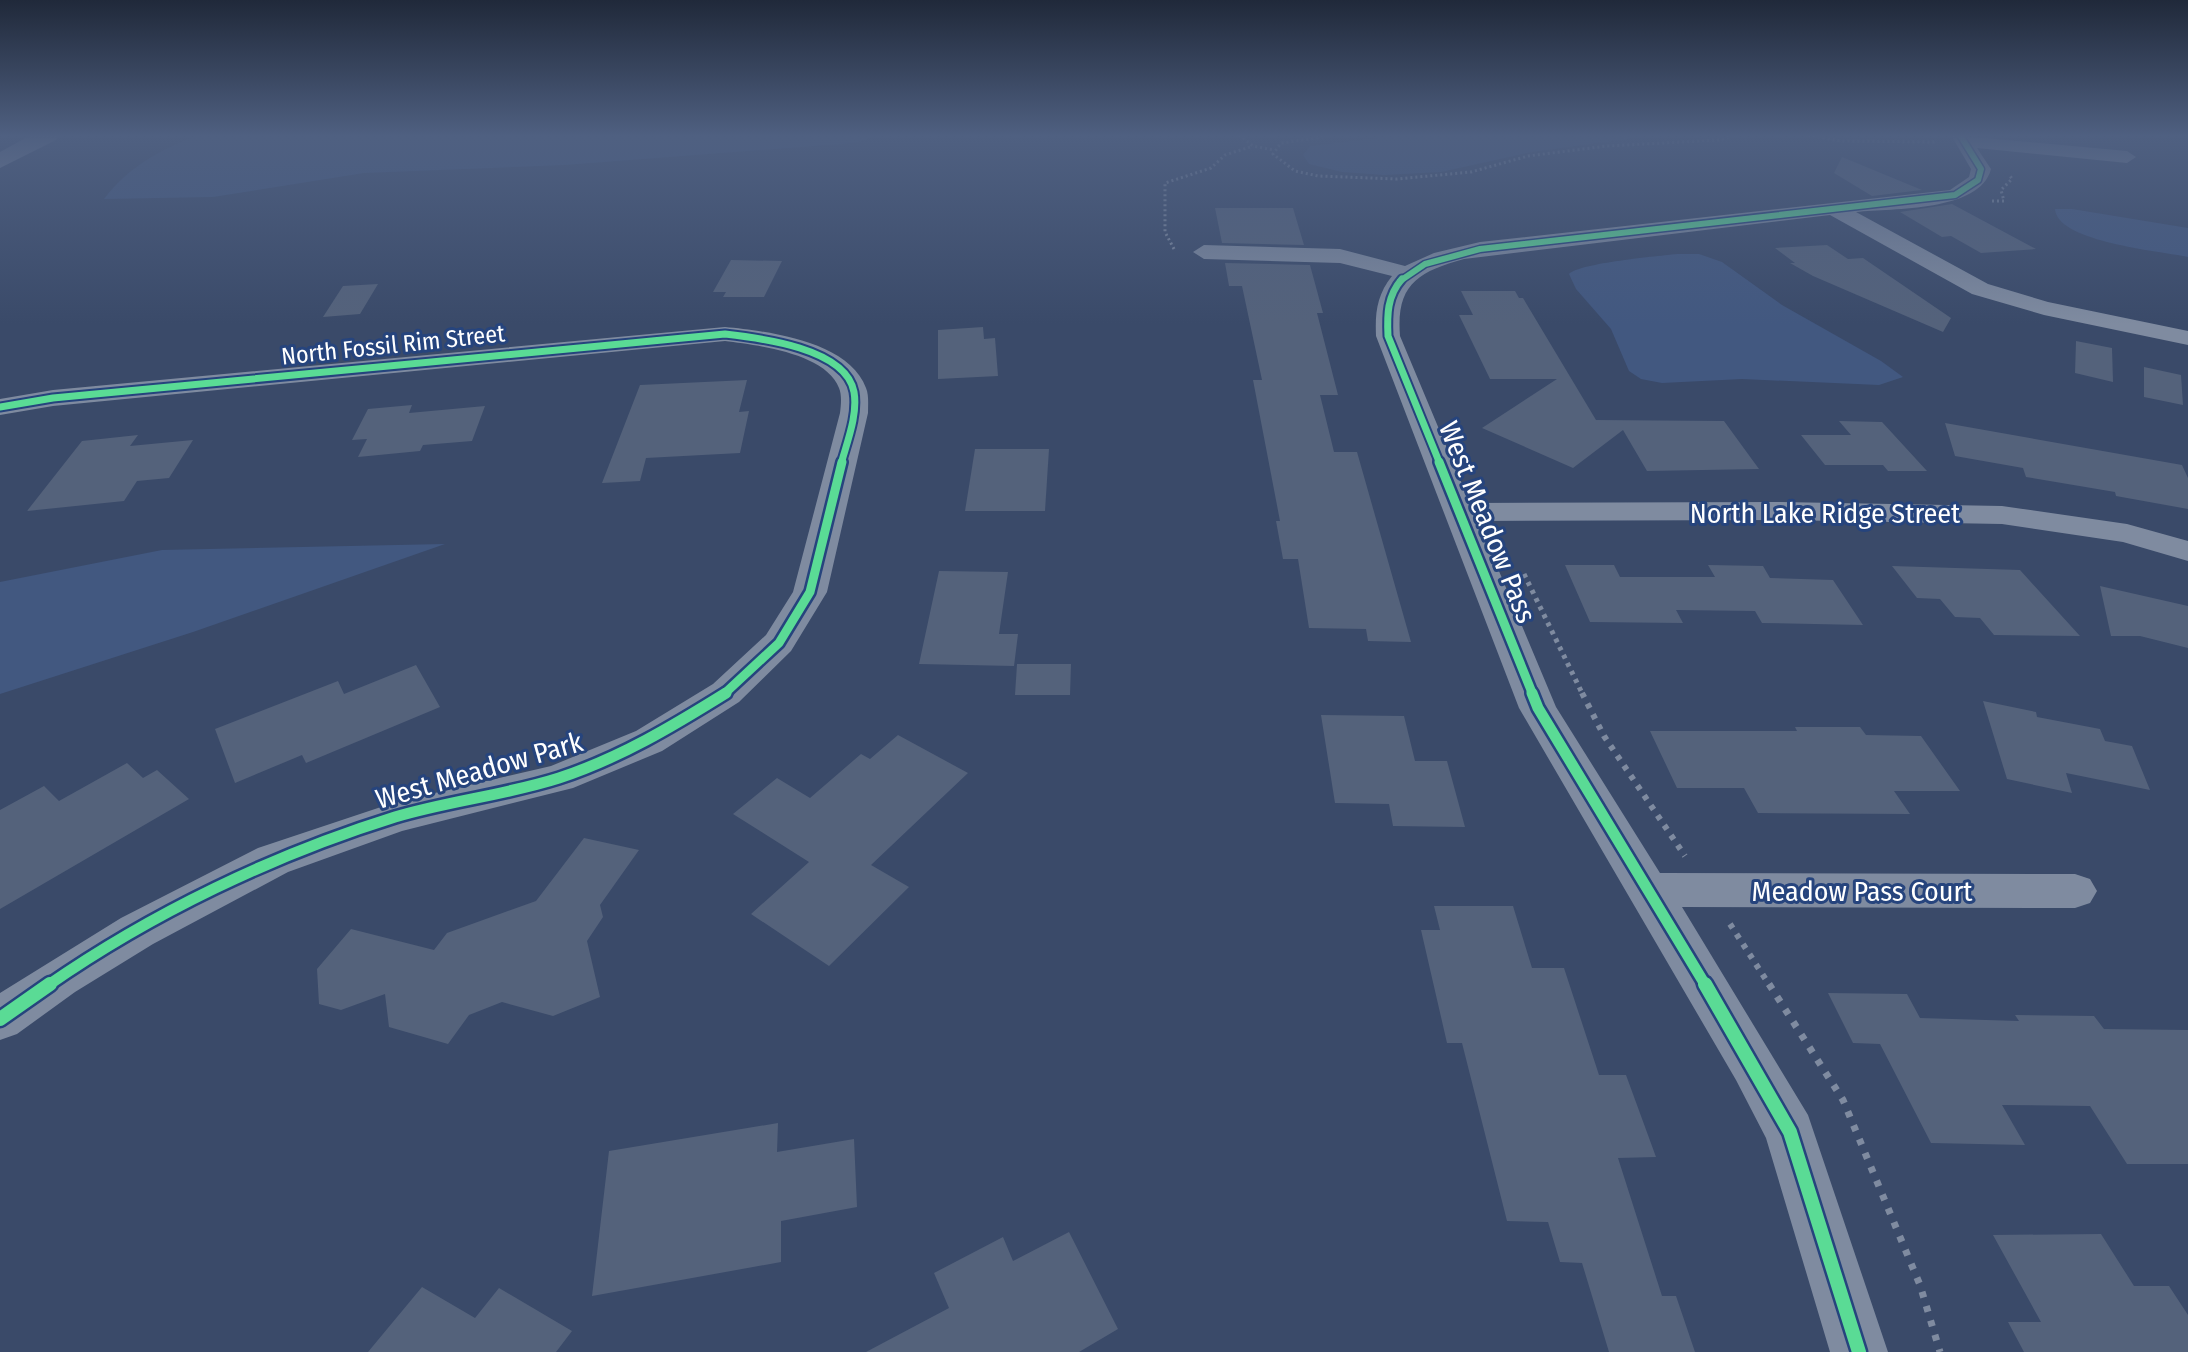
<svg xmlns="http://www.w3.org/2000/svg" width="2188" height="1352" viewBox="0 0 2188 1352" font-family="'Fira Sans Condensed',sans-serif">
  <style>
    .water { fill: #425880 }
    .building { fill: #54627b }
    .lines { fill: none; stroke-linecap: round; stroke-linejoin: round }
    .path-far3 { stroke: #7f8ba0; stroke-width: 3; stroke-dasharray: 2 3; stroke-linecap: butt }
    .path-far2 { stroke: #7f8ba0; stroke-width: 5; stroke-dasharray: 4 5; stroke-linecap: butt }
    .path-far1 { stroke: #7f8ba0; stroke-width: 6; stroke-dasharray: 5 7; stroke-linecap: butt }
    .path { stroke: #7f8ba0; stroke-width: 7; stroke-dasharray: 6 9; stroke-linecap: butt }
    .minor { fill: #7f8ba0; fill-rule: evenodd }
    .major { fill: #7e8a9f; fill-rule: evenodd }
    .cycleway-far4-casing { stroke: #26447d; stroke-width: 9 }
    .cycleway-far3-casing { stroke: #26447d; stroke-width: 11 }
    .cycleway-far2-casing { stroke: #26447d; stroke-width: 14 }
    .cycleway-far1-casing { stroke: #26447d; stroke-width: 16 }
    .cycleway-casing { stroke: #26447d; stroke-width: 19 }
    .cycleway-far4 { stroke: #5adb95; stroke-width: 6 }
    .cycleway-far3 { stroke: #5adb95; stroke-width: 7 }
    .cycleway-far2 { stroke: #5adb95; stroke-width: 9 }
    .cycleway-far1 { stroke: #5adb95; stroke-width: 11 }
    .cycleway { stroke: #5adb95; stroke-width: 14 }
    .labels { text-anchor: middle; stroke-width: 6; stroke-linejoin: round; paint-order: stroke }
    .far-street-label { font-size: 24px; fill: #fff; stroke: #26447d }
    .street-label { font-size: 28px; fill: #fff; stroke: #26447d }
  </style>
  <rect width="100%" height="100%" fill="#3a4a69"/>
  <g class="water">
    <path d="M199,135H881L854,143L565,165L364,173L213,197L104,199C128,167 161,149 199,135Z"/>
    <path d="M1403,135H1656L1532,152L1441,172L1384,175L1342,172L1309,164L1303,155L1310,146Z"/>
    <path d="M2055,209H2072L2188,228V257C2160,251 2057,242 2055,209Z"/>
    <path d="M1678,254H1699L1722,262L1782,305L1881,361L1903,377L1879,385L1742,379L1662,383L1641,379L1629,371L1611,329L1576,289L1569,274C1580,263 1658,256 1678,254Z"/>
    <path d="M445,544L193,632L0,694V582L162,550Z"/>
  </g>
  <g class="building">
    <path d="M1842,157L1922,190L1872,196L1834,173Z"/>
    <path d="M1952,204L2036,249L1981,253L1951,236L1942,237L1900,212Z"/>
    <path d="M1215,208H1293L1304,245L1222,243Z"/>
    <path d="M1827,245L1848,259L1863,258L1951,318L1943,332L1813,276L1790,263H1795L1775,248Z"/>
    <path d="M731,260L782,261L764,297H723L726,292H713Z"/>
    <path d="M1225,263L1310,265L1323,313H1317L1338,395H1320L1334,452H1357L1411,642L1368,641L1366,629L1309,628L1298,559H1283L1276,521H1280L1253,380H1262L1242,286H1229Z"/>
    <path d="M378,284L360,314L323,317L343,286Z"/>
    <path d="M1461,291H1515L1519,298H1523L1596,420L1724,421L1759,469L1647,471L1623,430L1573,468L1482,428L1557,379H1490L1459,315H1473Z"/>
    <path d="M983,327L984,339L995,338L998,376L938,379V330Z"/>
    <path d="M2076,341L2112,348L2113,382L2075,373Z"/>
    <path d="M2144,367L2181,375L2183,405L2144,397Z"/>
    <path d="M747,380L739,412L749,411L740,453L646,458L640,481L602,483L640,385Z"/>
    <path d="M412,405L409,413L485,406L472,441L423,445L420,451L358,457L367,439L352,440L368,409Z"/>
    <path d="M1839,421L1882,422L1927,471H1888L1883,465H1825L1801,435H1851Z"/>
    <path d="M1945,423L2182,465L2188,478V509L2116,496L2115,492L2026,477L2023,468L1955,456Z"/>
    <path d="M138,435L130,446L193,440L169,478L137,481L124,501L27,511L82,441Z"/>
    <path d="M975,449H1049L1045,511H965Z"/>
    <path d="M1565,565H1614L1620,577H1715L1708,565L1763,566L1770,578L1833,580L1863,625L1762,623L1755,611L1676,610L1683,623L1590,622Z"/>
    <path d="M1892,566L2020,570L2080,636L1994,635L1980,618L1955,617L1940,599L1917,598Z"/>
    <path d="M939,571L1008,572L999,634H1018L1014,666L919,664Z"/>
    <path d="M2100,586L2188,606V648L2140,636H2111Z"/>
    <path d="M1017,664H1071L1070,695H1015Z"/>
    <path d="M416,665L440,707L306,763L302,755L235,783L215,729L338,681L344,694Z"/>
    <path d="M1983,701L2036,712L2037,717L2100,729L2105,741L2132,746L2150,790L2066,773L2072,793L2007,779Z"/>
    <path d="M1321,715L1404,716L1415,761H1447L1465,827L1393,826L1389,804L1335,803Z"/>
    <path d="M1795,727H1860L1866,735L1921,736L1960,791H1894L1910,814L1758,813L1744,788H1677L1650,731H1797Z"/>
    <path d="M898,735L968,773L871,865L909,887L829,966L751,914L809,862L733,814L777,778L810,798L861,754L870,759Z"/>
    <path d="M127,763L143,778L157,770L189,799L0,909V810L44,786L59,801Z"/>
    <path d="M584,838L639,850L600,905L603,917L587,941L600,997L553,1016L502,1002L469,1015L448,1044L389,1027L385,994L341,1010L319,1004L317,969L351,929L434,950L447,933L536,901Z"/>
    <path d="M1434,906H1513L1532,968H1564L1599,1075H1626L1656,1157L1618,1158L1662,1296H1676L1695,1352H1609L1582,1263L1560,1262L1548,1222L1507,1221L1462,1043H1447L1421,930H1440Z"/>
    <path d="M1828,993L1907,994L1920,1018L2019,1021L2015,1015L2094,1016L2104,1029L2188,1030V1164H2127L2090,1106L2002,1105L2025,1145L1931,1143L1880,1044L1853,1043Z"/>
    <path d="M778,1123L777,1152L854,1139L857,1207L781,1221V1262L592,1296L609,1151Z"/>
    <path d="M1069,1232L1118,1329L1079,1352H866L949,1308L934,1273L1003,1237L1013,1261Z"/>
    <path d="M2101,1234L2134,1286H2169L2188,1315V1352H2024L2008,1322H2041L1993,1235Z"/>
    <path d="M422,1287L475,1318L499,1288L572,1331L556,1352H368Z"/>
  </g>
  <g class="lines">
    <g class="path-far3">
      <path d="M1239,135L1253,146L1274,150"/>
      <path d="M1338,135L1281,143L1273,154L1295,171L1318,176L1397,179L1471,172L1528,156L1607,146L1718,140L1737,135"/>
      <path d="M1808,135L1840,141L1937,142"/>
      <path d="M1992,201H2004L2001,190L2012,179L2009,174"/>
      <path d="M1174,249L1165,232V183L1211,168L1225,155L1253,146"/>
    </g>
    <path class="path-far2" d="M1524,574L1583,695"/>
    <g class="path-far1">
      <path d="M1582,693L1604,736L1685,856"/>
      <path d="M1730,924L1770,986"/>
    </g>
    <path class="path" d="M1769,984L1843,1100L1920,1285L1940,1352"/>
    <g class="minor">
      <path d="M1951,135L2127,151L2136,157L2127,163L1977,148L1991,169C1980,212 1893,208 1856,212L1988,284L2048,302L2188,331V345L2044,315L1972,294L1830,215L1464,259C1417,272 1396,285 1400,336L1470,503L1781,502L2002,506L2127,524L2188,541V561L2123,542L2002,524L1781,520L1478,521L1556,707L1660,873L2075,874L2090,879L2097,891L2090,903L2075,908L1682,907L1808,1115L1888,1352H1830L1766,1138L1736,1080L1519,708L1376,336C1375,312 1377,295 1392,276L1340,263L1204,259L1193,252L1204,245L1340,249L1405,266L1434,253L1480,242L1950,190L1969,177L1971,169Z"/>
      <path d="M725,327C767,331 849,341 866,388C869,395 868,405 868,413L827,592L791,651L739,702L662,751L573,788L402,831L288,872L153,944L75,992L17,1034L0,1040V993L121,918L258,848L396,802L551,766L636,731L713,684L766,635L793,592L840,413C841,405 842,395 839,388C826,353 756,345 725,341L53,406L0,415V399L53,390Z"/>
    </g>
    <path class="major" d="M31,135H59L56,140L0,168V152Z"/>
    <g class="cycleway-far4-casing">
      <path id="cycleway-far4" d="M1400,281L1425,264L1480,249L1955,195L1978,180L1981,169L1960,135"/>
    </g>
    <g class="cycleway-far3-casing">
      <g id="cycleway-far3">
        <path d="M1402,279C1387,296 1387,315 1388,336L1440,464"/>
        <path d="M0,407L53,398L725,334C760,338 846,348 854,392C858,415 847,442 841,464"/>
      </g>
    </g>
    <g class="cycleway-far2-casing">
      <g id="cycleway-far2">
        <path d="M1439,462L1533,695"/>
        <path d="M723,695L779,643L810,592L842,462"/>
      </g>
    </g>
    <g class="cycleway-far1-casing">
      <g id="cycleway-far1">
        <path d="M1532,693L1538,708L1706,986"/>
        <path d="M47,986C152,913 273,855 395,817C448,801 506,795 559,778C620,758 673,726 726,693"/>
      </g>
    </g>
    <g class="cycleway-casing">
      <g id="cycleway">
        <path d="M1705,984L1790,1132L1859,1352"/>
        <path d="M0,1019L50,984"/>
      </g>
    </g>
    <use href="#cycleway-far4" class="cycleway-far4"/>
    <use href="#cycleway-far3" class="cycleway-far3"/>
    <use href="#cycleway-far2" class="cycleway-far2"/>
    <use href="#cycleway-far1" class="cycleway-far1"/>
    <use href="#cycleway" class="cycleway"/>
  </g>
  <linearGradient id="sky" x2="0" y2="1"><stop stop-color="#20293a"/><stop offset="0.42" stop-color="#4f6081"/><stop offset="1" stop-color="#4f6081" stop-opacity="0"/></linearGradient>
  <rect width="2188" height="324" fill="url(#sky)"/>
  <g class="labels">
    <g class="far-street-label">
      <text transform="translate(393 345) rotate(-6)" y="8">North Fossil Rim Street</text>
    </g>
    <g class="street-label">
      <text x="1825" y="523">North Lake Ridge Street</text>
      <text transform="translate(1488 522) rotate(68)" y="10">West Meadow Pass</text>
      <text transform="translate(479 770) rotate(-16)" y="10">West Meadow Park</text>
      <text x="1862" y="901">Meadow Pass Court</text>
    </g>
  </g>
</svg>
